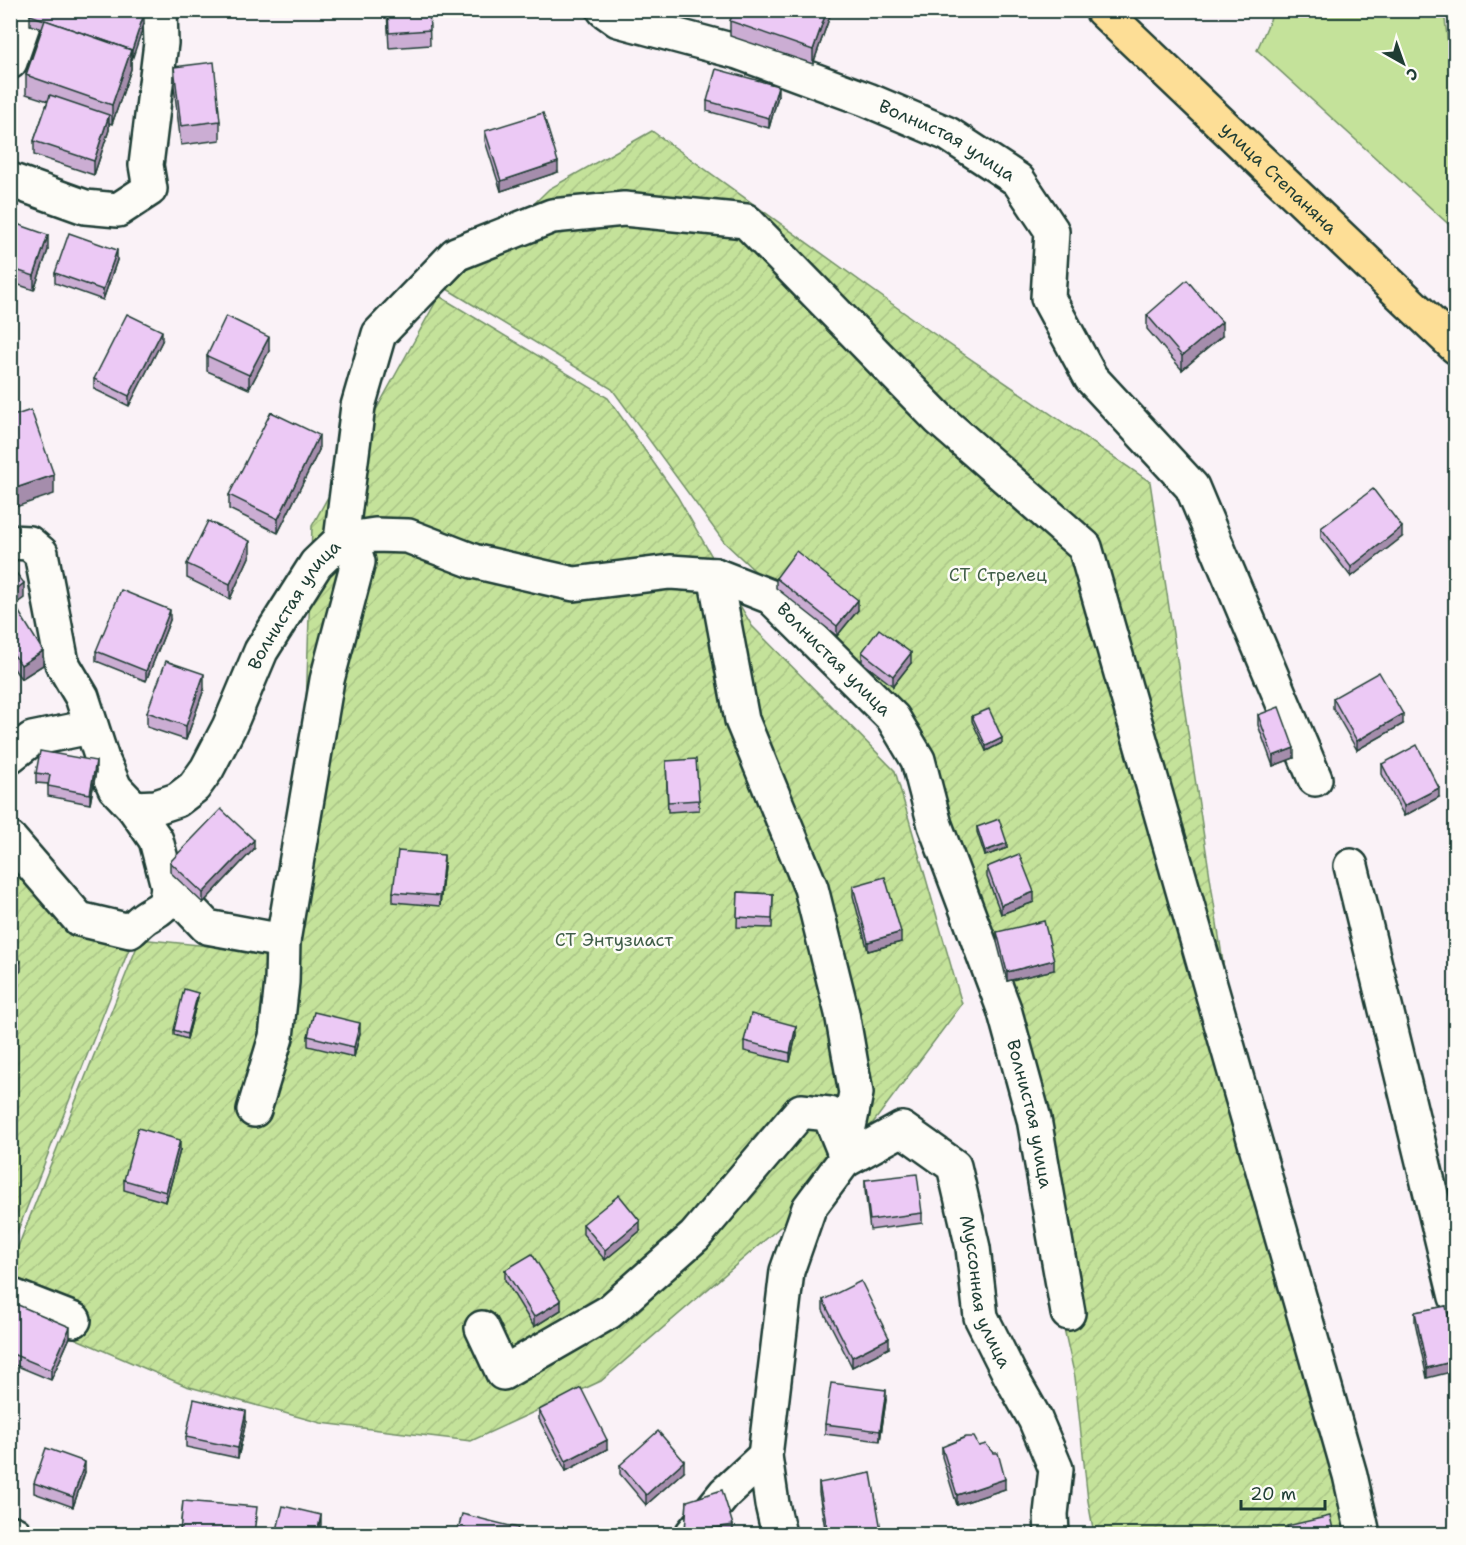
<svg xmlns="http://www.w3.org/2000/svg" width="1466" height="1545" viewBox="0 0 1466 1545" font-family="'Shantell Sans',sans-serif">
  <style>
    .park { fill: #c4e29a; stroke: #729067; stroke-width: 1.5 }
    .garden { fill: url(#garden-furrows); stroke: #729067; stroke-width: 1.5 }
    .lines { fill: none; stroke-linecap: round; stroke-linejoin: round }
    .minor-casing { stroke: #1f3d34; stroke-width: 38 }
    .major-casing { stroke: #1f3d34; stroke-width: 38 }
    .minor { stroke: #fdfcf7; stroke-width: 33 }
    .major { stroke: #fdde96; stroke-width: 33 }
    .wall { fill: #cbadd3; stroke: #1f3d34; stroke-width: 1.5 }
    .shaded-wall { fill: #a58dac; stroke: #1f3d34; stroke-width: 1.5 }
    .building { fill: #ecc9f5; stroke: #1f3d34; stroke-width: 1.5 }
    .labels { text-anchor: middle; stroke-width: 5; stroke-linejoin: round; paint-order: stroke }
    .street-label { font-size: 18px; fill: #1f3d34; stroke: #fdfcf7 }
    .park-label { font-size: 18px; fill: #405e48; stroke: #fdfcf7 }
  </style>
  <defs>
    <pattern id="garden-furrows" width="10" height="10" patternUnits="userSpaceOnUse" patternTransform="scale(1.5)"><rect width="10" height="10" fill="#c4e29a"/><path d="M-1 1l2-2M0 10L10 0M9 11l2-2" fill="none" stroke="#a8c385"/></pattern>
  </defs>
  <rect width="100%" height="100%" fill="#faf2f7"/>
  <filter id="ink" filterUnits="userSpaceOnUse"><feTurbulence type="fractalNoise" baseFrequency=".0167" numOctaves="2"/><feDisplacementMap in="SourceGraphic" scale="12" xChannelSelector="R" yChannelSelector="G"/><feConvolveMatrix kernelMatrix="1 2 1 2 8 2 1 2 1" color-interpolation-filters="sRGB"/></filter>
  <g filter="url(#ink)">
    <path class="park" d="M1274,11H1444L1456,112L1455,230L1257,50Z"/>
    <g class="garden">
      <path d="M652,131L924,327L1150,482L1229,1002L1354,1534H1094L1088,1501L1075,1377L935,760L919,725L724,542L612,389L447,289L549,189Z"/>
      <path d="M439,296L608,398L677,496L752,626L895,771L962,1004L822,1191L601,1381L471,1441L321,1423L186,1386L11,1311L10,1267L140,939L298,955L312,526Z"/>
      <path d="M11,855L131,944L11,1248Z"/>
    </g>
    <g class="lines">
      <g class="minor-casing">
        <g id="minor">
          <path id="s1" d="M604,10L618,20L738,52L868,100L948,134L1018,180L1052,231L1048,298L1091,378L1192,487L1315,779"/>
          <path d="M10,62L28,10"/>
          <path d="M10,180L85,207L118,210L150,189L146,165L161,43L160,10"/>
          <path id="s2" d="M10,542L29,543L41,553L62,663L82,697L102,759L115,788L134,808L156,807L177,800L194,787L207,769L229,727L261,651L316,564L341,540L375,535L408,536L473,561L574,584L670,572L715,575L771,597L893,718L918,760L935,825L1004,1009L1034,1119L1068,1313"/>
          <path d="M715,575L742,720L811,888L842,1013L856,1093L844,1151V1161L809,1208L787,1271L765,1456L772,1504L779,1534"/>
          <path d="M10,756L32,739L90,727"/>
          <path d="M134,808L156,840L168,886L207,927L283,941"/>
          <path d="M10,839L79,919L130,931C135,927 140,921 146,917C162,907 166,908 168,886"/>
          <path d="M1351,866L1456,1297"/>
          <path d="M254,1110L276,1037L282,982L283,941L327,680L358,562L355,552L341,540L358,406L379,334L456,254L552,216L624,209L746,221L939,419L1085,547L1350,1475L1363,1534"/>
          <path id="s3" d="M844,1161L902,1129L954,1166L973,1248L981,1317L1010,1375L1035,1419L1056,1469L1051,1514L1052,1534"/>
          <path d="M10,1295L74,1320"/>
          <path d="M482,1328L503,1373L609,1312L695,1236L801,1111L829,1114L844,1151"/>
          <path d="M10,1532L15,1534"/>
          <path d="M692,1534L725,1493L765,1456"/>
        </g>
      </g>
      <g class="major-casing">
        <g id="major">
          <path id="s4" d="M1102,10L1456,347"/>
        </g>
      </g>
      <use href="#minor" class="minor"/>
      <use href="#major" class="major"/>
    </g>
    <g class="wall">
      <path d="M387,10H429L430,45L389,48Z"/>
      <path d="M734,10H832L813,64L730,36V21Z"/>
      <path d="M30,15L144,24L131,60V69L112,124L109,123V130L94,175L34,155V141L48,101L26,94V75L42,29L30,25Z"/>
      <path d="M174,67L220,121V140L181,145L174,86Z"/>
      <path d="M778,96L769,128L707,111V101Z"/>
      <path d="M485,131L558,172L501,191L485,141Z"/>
      <path d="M10,234L48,250L34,290L10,282Z"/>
      <path d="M117,260L103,300L55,283V273Z"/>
      <path d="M1147,315L1222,336L1182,370L1147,329Z"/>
      <path d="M162,341L129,406L94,389V379Z"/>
      <path d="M269,351L249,389L207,371V356Z"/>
      <path d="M319,450L278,533L229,509V495Z"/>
      <path d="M1321,528L1402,537L1351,577L1321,538Z"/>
      <path d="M250,555L230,599L187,578V564Z"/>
      <path d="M776,578L858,610L837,636L776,588Z"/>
      <path d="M10,617L43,665L21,679L10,663Z"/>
      <path d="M170,620L146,681L96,661V651Z"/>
      <path d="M862,652L911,663L893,686L862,662Z"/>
      <path d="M204,689L186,740L147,727V712Z"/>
      <path d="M1333,698L1403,724L1357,750L1333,708Z"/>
      <path d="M1258,715L1294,758L1273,766L1258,725Z"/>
      <path d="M972,716L1002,743L986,751L972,721Z"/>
      <path d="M666,761L699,800V810L668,812Z"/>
      <path d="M1382,764L1439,797L1404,816L1382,774Z"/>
      <path d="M96,771L90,804L48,796V784L36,783V773Z"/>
      <path d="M977,827L1007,848L985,856L977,832Z"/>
      <path d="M254,849L203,903L170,872V862Z"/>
      <path d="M444,865L440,906L393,902V892Z"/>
      <path d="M987,867L1034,902L1001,914L987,877Z"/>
      <path d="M853,886L901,942L868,951L853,896Z"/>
      <path d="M738,892L773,894L772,928L737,927Z"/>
      <path d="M997,932L1054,970L1007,981L997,942Z"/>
      <path d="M198,997L187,1039L174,1035V1030Z"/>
      <path d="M360,1033L354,1057L308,1046V1036Z"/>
      <path d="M796,1035L790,1062L744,1051V1041Z"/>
      <path d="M180,1150L166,1202L124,1190V1180Z"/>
      <path d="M865,1180L922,1213V1223L870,1230L865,1190Z"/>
      <path d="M583,1224L640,1231L605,1260L583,1234Z"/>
      <path d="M505,1270L561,1310L534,1327L505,1280Z"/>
      <path d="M823,1300L889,1348L852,1367L823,1310Z"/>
      <path d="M10,1304L70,1337L51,1380L10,1363Z"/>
      <path d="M1446,1306L1427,1378L1415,1322V1312Z"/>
      <path d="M886,1400L880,1441L825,1434V1424Z"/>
      <path d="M539,1410L607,1449L566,1471L539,1419Z"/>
      <path d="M246,1421L238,1458L186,1447V1437Z"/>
      <path d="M942,1447L1005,1489L957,1505L942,1457Z"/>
      <path d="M620,1465L684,1471L646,1505L620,1474Z"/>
      <path d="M85,1472L73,1507L34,1493V1483Z"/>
      <path d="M819,1483L881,1530V1534H826L819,1493Z"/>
      <path d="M183,1501L257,1517L255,1534H180Z"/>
      <path d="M687,1501L733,1525V1534H685Z"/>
    </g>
    <g class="shaded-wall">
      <path d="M827,10H832L813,64V50Z"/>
      <path d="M144,14V24L132,60V50Z"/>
      <path d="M131,50V69L112,124V105Z"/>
      <path d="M778,86V96L769,128V118Z"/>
      <path d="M109,115V130L94,175V161Z"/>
      <path d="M558,162V172L501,191V181Z"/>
      <path d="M48,235V250L34,290V276Z"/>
      <path d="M117,250V260L103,300V290Z"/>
      <path d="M1222,322V336L1182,370V356Z"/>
      <path d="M162,331V341L129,406V396Z"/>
      <path d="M269,337V351L249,389V375Z"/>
      <path d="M319,435V450L278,533V519Z"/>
      <path d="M54,475V494L10,509V490Z"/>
      <path d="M1402,527V537L1351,577V567Z"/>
      <path d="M250,541V555L230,599V584Z"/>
      <path d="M24,583V598L10,608V594Z"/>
      <path d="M858,600V610L837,636V626Z"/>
      <path d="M170,610V620L146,681V671Z"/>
      <path d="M43,651V665L21,679V665Z"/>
      <path d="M911,653V663L893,686V676Z"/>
      <path d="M204,674V689L186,740V726Z"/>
      <path d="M1403,714V724L1357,750V741Z"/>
      <path d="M1002,738V743L986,751V746Z"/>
      <path d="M1294,748V758L1273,766V756Z"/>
      <path d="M96,761V771L90,804V794Z"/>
      <path d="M1439,788V797L1404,816V806Z"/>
      <path d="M254,840V849L203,903V893Z"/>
      <path d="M1007,843V848L985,856V851Z"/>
      <path d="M444,855V865L440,906V896Z"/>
      <path d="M1034,892V902L1001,914V905Z"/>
      <path d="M901,932V942L868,951V942Z"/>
      <path d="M1054,960V970L1007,981V972Z"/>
      <path d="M21,961V971L10,982V972Z"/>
      <path d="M198,993V997L187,1039V1034Z"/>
      <path d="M360,1023V1033L354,1057V1047Z"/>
      <path d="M796,1026V1035L790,1062V1053Z"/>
      <path d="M180,1140V1150L166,1202V1192Z"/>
      <path d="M640,1221V1231L605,1260V1250Z"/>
      <path d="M561,1301V1310L534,1327V1317Z"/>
      <path d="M70,1327V1337L51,1380V1370Z"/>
      <path d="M889,1338V1348L852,1367V1357Z"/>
      <path d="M1455,1361V1371L1427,1378V1368Z"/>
      <path d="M886,1390V1400L880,1441V1431Z"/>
      <path d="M246,1411V1421L238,1458V1448Z"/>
      <path d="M607,1440V1449L566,1471V1461Z"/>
      <path d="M684,1461V1471L646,1505V1495Z"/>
      <path d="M85,1462V1472L73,1507V1497Z"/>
      <path d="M1005,1479V1489L957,1505V1495Z"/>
      <path d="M321,1515V1525L319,1534H317Z"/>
    </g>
    <g class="building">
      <path d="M32,10H144V14L132,50L30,15Z"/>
      <path d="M388,10H429L430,30L389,33Z"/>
      <path d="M734,10H827L813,50L730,21Z"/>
      <path d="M45,20L131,50L112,105L26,75Z"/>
      <path d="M214,62L220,121L181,126L174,67Z"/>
      <path d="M716,69L778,86L769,118L707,101Z"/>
      <path d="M50,95L109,115L94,161L34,141Z"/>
      <path d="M543,113L558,162L501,181L485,131Z"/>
      <path d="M14,223L48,235L34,276L10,268V234Z"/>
      <path d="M69,233L117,250L103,290L55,273Z"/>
      <path d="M1187,280L1222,322L1182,356L1147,315Z"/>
      <path d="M127,314L162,331L129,396L94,379Z"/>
      <path d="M226,316L269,337L249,375L207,356Z"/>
      <path d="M31,410L54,475L10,490V417Z"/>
      <path d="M271,412L319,435L278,519L229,495Z"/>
      <path d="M1373,489L1402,527L1351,567L1321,528Z"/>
      <path d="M208,521L250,541L230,584L187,564Z"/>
      <path d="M796,551L858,600L837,626L776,578Z"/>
      <path d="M10,565L24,583L10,594Z"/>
      <path d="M121,590L170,610L146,671L96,651Z"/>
      <path d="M19,612L43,651L21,665L10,649V617Z"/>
      <path d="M879,629L911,653L893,676L862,652Z"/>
      <path d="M166,661L204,674L186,726L147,712Z"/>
      <path d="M1379,672L1403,714L1357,741L1333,698Z"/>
      <path d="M1279,707L1294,748L1273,756L1258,715Z"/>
      <path d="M989,709L1002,738L986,746L972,716Z"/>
      <path d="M1417,745L1439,788L1404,806L1382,764Z"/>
      <path d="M40,751L96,761L90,794L48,786L50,775L36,773Z"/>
      <path d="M696,759L699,800L668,802L666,761Z"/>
      <path d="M221,809L254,840L203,893L170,862Z"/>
      <path d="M999,819L1007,843L985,851L977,827Z"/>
      <path d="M398,851L444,855L440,896L393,892Z"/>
      <path d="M1019,854L1034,892L1001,905L987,867Z"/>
      <path d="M885,877L901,932L868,942L853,886Z"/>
      <path d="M738,892L773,894L772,919L737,917Z"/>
      <path d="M1044,921L1054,960L1007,972L997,932Z"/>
      <path d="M10,951L21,961L10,972Z"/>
      <path d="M184,989L198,993L187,1034L174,1030Z"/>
      <path d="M314,1012L360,1023L354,1047L308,1036Z"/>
      <path d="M751,1014L796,1026L790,1053L744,1041Z"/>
      <path d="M138,1128L180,1140L166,1192L124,1180Z"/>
      <path d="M917,1174L922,1213L870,1220L865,1180Z"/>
      <path d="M619,1195L640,1221L605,1250L583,1224Z"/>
      <path d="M532,1254L561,1301L534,1317L505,1270Z"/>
      <path d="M861,1281L889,1338L852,1357L823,1300Z"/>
      <path d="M11,1302L70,1327L51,1370L10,1353V1304Z"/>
      <path d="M1446,1306L1455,1349V1361L1427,1368L1415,1312Z"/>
      <path d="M831,1383L886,1390L880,1431L825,1424Z"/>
      <path d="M581,1388L607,1440L566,1461L539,1410Z"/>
      <path d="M194,1399L246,1411L238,1448L186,1437Z"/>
      <path d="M658,1431L684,1461L646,1495L620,1465Z"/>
      <path d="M966,1437H974L979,1446L986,1444L993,1453H998L1005,1479L957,1495L942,1447Z"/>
      <path d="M46,1448L85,1462L73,1497L34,1483Z"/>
      <path d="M871,1473L881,1530L856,1534H828L819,1483Z"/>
      <path d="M722,1490L733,1525L685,1533L687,1501Z"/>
      <path d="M183,1501L257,1507L254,1534H210L180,1532Z"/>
      <path d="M283,1506L321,1515L317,1534H276Z"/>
      <path d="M462,1514L518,1528L516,1534H457Z"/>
      <path d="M1330,1516L1334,1534H1289L1287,1526Z"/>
    </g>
  </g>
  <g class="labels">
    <g class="street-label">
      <text dy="6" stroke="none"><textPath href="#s1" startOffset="369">Волнистая улица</textPath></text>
      <text dy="6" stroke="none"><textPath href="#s4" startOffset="244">улица Степаняна</textPath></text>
      <text dy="6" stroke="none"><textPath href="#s2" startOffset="585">Волнистая улица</textPath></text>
      <text dy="6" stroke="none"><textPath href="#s2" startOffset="1197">Волнистая улица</textPath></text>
      <text dy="6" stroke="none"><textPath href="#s2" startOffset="1701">Волнистая улица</textPath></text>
      <text dy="6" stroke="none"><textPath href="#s3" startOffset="260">Муссонная улица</textPath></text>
    </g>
    <g class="park-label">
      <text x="998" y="581">СТ Стрелец</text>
      <text x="614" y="946">СТ Энтузиаст</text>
    </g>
  </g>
  <rect width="1466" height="1545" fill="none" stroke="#fdfcf7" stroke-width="36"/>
  <rect x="18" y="18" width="1430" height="1509" fill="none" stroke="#1f3d34" stroke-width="2" filter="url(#ink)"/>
  <g transform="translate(1403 63) rotate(140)" stroke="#fdfcf7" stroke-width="4.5" paint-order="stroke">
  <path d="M0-4.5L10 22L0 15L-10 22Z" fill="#1f3d34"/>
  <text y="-9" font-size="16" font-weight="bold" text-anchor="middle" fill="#1f3d34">С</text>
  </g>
  <path d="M1241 1500v9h84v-9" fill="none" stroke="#1f3d34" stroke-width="3"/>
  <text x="1250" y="1500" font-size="18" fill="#1f3d34" stroke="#fdfcf7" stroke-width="4.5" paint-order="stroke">20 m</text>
</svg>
